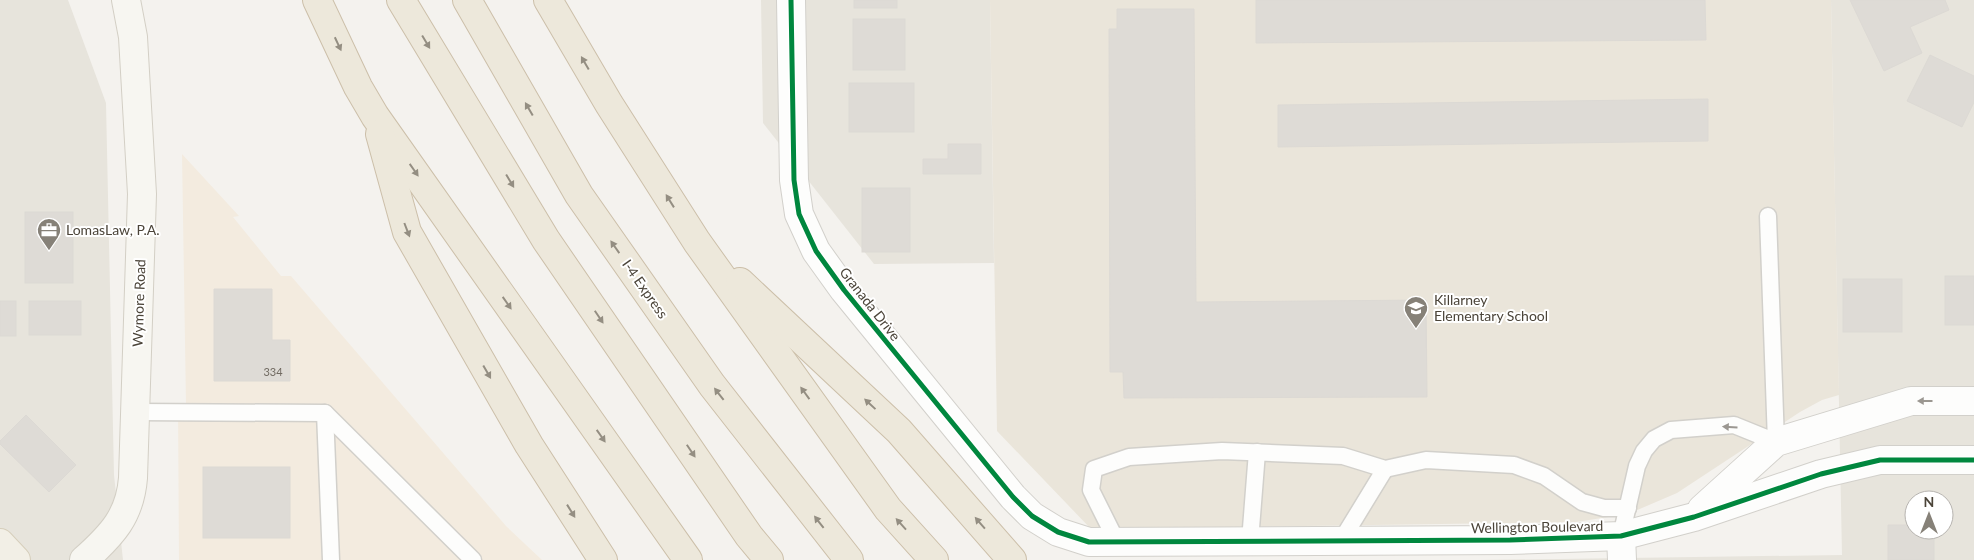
<svg xmlns="http://www.w3.org/2000/svg" width="1974" height="560" viewBox="0 0 1974 560" font-family="Lato,sans-serif">
  <style>
    .residential { fill: #e7e4dc; fill-rule: evenodd }
    .commercial { fill: #f3ebdf }
    .education { fill: #eae5da }
    .building { fill: #dedbd6; stroke: #dcd9d4 }
    .lines { fill: none; stroke-linecap: round; stroke-linejoin: round }
    .lane-casing { stroke: #d2d0cb; stroke-width: 19 }
    .street-casing { stroke: #d2d0cb; stroke-width: 30 }
    .secondary-casing { stroke: #d3cfc5; stroke-width: 30 }
    .primary-casing { stroke: #d6cebb; stroke-width: 30 }
    .highway-casing { stroke: #ccbfa9; stroke-width: 30 }
    .lane { stroke: #fdfdfc; stroke-width: 16 }
    .street { stroke: #fdfdfc; stroke-width: 28 }
    .secondary { stroke: #f7f6f1; stroke-width: 28 }
    .primary { stroke: #f2efe6; stroke-width: 28 }
    .highway { stroke: #ede8db; stroke-width: 28 }
    .cycleway-casing { stroke: #fff; stroke-width: 8 }
    .cycleway { stroke: #00873e; stroke-width: 5 }
    .oneway { fill: #948e82 }
    .oneway2 { fill: #9b9791 }
    .labels { text-anchor: middle; stroke-width: 4; stroke-linejoin: round; paint-order: stroke }
    .number-label { font-size: 11px; fill: #706a61 }
    .poi-label { font-size: 14px; fill: #4b4439; stroke: #fff; text-anchor: start }
    .street-label { font-size: 14px; fill: #4b4439; stroke: #fff }
  </style>
  <rect width="100%" height="100%" fill="#f4f2ee"/>
  <g class="residential">
    <path d="M0,0H68L106,103L114,475L123,560H0Z"/>
    <path d="M761,0H990L994,263L874,264L763,123Z"/>
    <path d="M1831,0H1974V560H1479L1842,555ZM1914,500H1944V530H1914Z"/>
  </g>
  <path class="commercial" d="M182,154L239,216L233,217L281,276H291L506,526L542,560H179L178,404H186Z"/>
  <path class="education" d="M990,0H1831L1839,395L1822,400L1800,412L1677,493L1628,514L1576,522L1091,529L997,431Z"/>
  <g class="building">
    <rect x="854" y="0" width="43" height="8"/>
    <path d="M1256,0H1705L1706,40L1256,43Z"/>
    <path d="M1850,0H1945L1949,10L1910,27L1922,53L1884,71Z"/>
    <path d="M1117,9H1194L1196,302L1426,300L1427,397L1124,398L1123,372H1110L1109,29H1117Z"/>
    <rect x="853" y="19" width="52" height="51"/>
    <path d="M1930,55L1974,76V102L1962,127L1907,101Z"/>
    <rect x="849" y="83" width="65" height="49"/>
    <path d="M1708,99V141L1278,147V105Z"/>
    <path d="M948,144H981V174H923V159H948Z"/>
    <rect x="862" y="188" width="48" height="64"/>
    <rect x="25" y="212" width="48" height="71"/>
    <rect x="1945" y="276" width="29" height="49"/>
    <rect x="1843" y="279" width="59" height="53"/>
    <path d="M214,289H272V340H290V381H214Z"/>
    <rect x="0" y="301" width="16" height="35"/>
    <rect x="29" y="301" width="52" height="34"/>
    <path d="M26,415L76,465L49,492L0,444V441Z"/>
    <rect x="203" y="467" width="87" height="71"/>
    <path d="M1888,525H1914V530H1934V560H1888Z"/>
  </g>
  <g class="lines">
    <g class="lane-casing">
      <g id="lane">
        <path d="M136,412L325,413L473,560"/>
        <path d="M325,413L331,560"/>
        <path d="M1621,536L1637,466L1644,451L1654,439L1671,430L1734,425L1776,442L1768,216"/>
        <path d="M1250,541L1257,452"/>
        <path d="M1341,541L1385,469"/>
        <path d="M1117,542L1091,490L1094,469L1129,457L1222,451L1343,456L1385,469L1426,460L1514,465L1544,476L1582,502L1604,508H1628"/>
      </g>
    </g>
    <g class="street-casing">
      <g id="street">
        <path d="M791,0L794,180L799,214L816,251L844,290L1013,497L1032,516L1058,532L1089,542L1510,540L1621,536L1694,517L1821,474L1880,460H1974"/>
        <path d="M1702,509L1776,442L1911,401H1974"/>
        <path d="M1621,536L1622,560"/>
      </g>
    </g>
    <g class="secondary-casing">
      <path id="secondary" d="M84,560C112,535 130,516 133,478L142,194L133,37L126,0"/>
    </g>
    <g class="primary-casing">
      <path id="primary" d="M0,543L16,560"/>
    </g>
    <g class="highway-casing">
      <g id="highway">
        <path d="M317,0L358,87L375,116L688,560"/>
        <path d="M401,0L546,240L749,536L769,560"/>
        <path d="M467,0L579,195L712,385L849,560"/>
        <path d="M548,0L609,104L697,242L888,509L934,560"/>
        <path d="M380,134L407,232L529,445L603,560"/>
        <path d="M740,282L899,431L1012,560"/>
      </g>
    </g>
    <use href="#lane" class="lane"/>
    <use href="#street" class="street"/>
    <use href="#secondary" class="secondary"/>
    <use href="#primary" class="primary"/>
    <use href="#highway" class="highway"/>
    <g class="cycleway-casing">
      <path id="cycleway" d="M791,0L794,180L799,214L816,251L844,290L1013,497L1032,516L1058,532L1089,542L1510,540L1621,536L1694,517L1821,474L1880,460H1974"/>
    </g>
    <use href="#cycleway" class="cycleway"/>
  </g>
  <defs><path id="oneway-solid" d="M-6-.8H1V-3.2L6.5 0L1 3.2V.8H-6Z" transform="scale(1.25)"/></defs>
  <g class="oneway">
    <use href="#oneway-solid" transform="translate(426 42) rotate(59)"/>
    <use href="#oneway-solid" transform="translate(338 44) rotate(65)"/>
    <use href="#oneway-solid" transform="translate(585 63) rotate(-120)"/>
    <use href="#oneway-solid" transform="translate(529 109) rotate(-120)"/>
    <use href="#oneway-solid" transform="translate(414 170) rotate(55)"/>
    <use href="#oneway-solid" transform="translate(510 181) rotate(59)"/>
    <use href="#oneway-solid" transform="translate(670 201) rotate(-122)"/>
    <use href="#oneway-solid" transform="translate(407 230) rotate(69)"/>
    <use href="#oneway-solid" transform="translate(615 247) rotate(-125)"/>
    <use href="#oneway-solid" transform="translate(507 303) rotate(55)"/>
    <use href="#oneway-solid" transform="translate(599 317) rotate(56)"/>
    <use href="#oneway-solid" transform="translate(487 372) rotate(60)"/>
    <use href="#oneway-solid" transform="translate(805 393) rotate(-126)"/>
    <use href="#oneway-solid" transform="translate(719 394) rotate(-128)"/>
    <use href="#oneway-solid" transform="translate(870 404) rotate(-137)"/>
    <use href="#oneway-solid" transform="translate(601 436) rotate(55)"/>
    <use href="#oneway-solid" transform="translate(691 451) rotate(56)"/>
    <use href="#oneway-solid" transform="translate(571 511) rotate(58)"/>
    <use href="#oneway-solid" transform="translate(819 522) rotate(-128)"/>
    <use href="#oneway-solid" transform="translate(980 523) rotate(-131)"/>
    <use href="#oneway-solid" transform="translate(901 524) rotate(-132)"/>
  </g>
  <g class="oneway2">
    <use href="#oneway-solid" transform="translate(1925 401) rotate(180)"/>
    <use href="#oneway-solid" transform="translate(1730 427) rotate(-177)"/>
  </g>
  <defs>
    <g id="office-pin" transform="scale(1.25)"><path d="M0 17L-7.5 6A9.5 9.5 0 1 1 7.5 6Z" fill="#868178" stroke="#fff"/><path d="M-6-3h4V-5.5h4V-3h4V5H-6ZM-1-4.5V-3h2v-1.5ZM-6 0V1H6V0Z" fill="#fff"/></g>
    <g id="school-pin" transform="scale(1.25)"><path d="M0 17L-7.5 6A9.5 9.5 0 1 1 7.5 6Z" fill="#868178" stroke="#fff"/><path d="M0-5L7-2L0 1L-7-2ZM-4 1L0 2.5L4 1V4Q0 6-4 4Z" fill="#fff"/></g>
  </defs>
  <g fill-rule="evenodd">
    <use href="#office-pin" x="49" y="230"/>
    <use href="#school-pin" x="1416" y="308"/>
  </g>
  <g class="labels">
    <g class="number-label">
      <text x="273" y="376">334</text>
    </g>
    <g class="poi-label">
      <text x="66" y="235">LomasLaw, P.A.</text>
      <text x="1434" y="305">Killarney<tspan x="1434" dy="16">Elementary School</tspan></text>
    </g>
    <g class="street-label">
      <text transform="translate(645 289) rotate(55)" y="5">I-4 Express</text>
      <text transform="translate(139 303) rotate(-88)" y="5">Wymore Road</text>
      <text transform="translate(870 304) rotate(52)" y="5">Granada Drive</text>
      <text transform="translate(1537 527) rotate(-1)" y="5">Wellington Boulevard</text>
    </g>
  </g>
  <g transform="translate(1929 515)"><circle r="24" fill="#ffffff" stroke="#b7b4b0"/>
  <path d="M0-4L9 19L0 12L-9 19Z" fill="#868178"/>
  <text y="-8" font-size="14" font-weight="bold" text-anchor="middle" fill="#4b4439">N</text>
  </g>
</svg>
